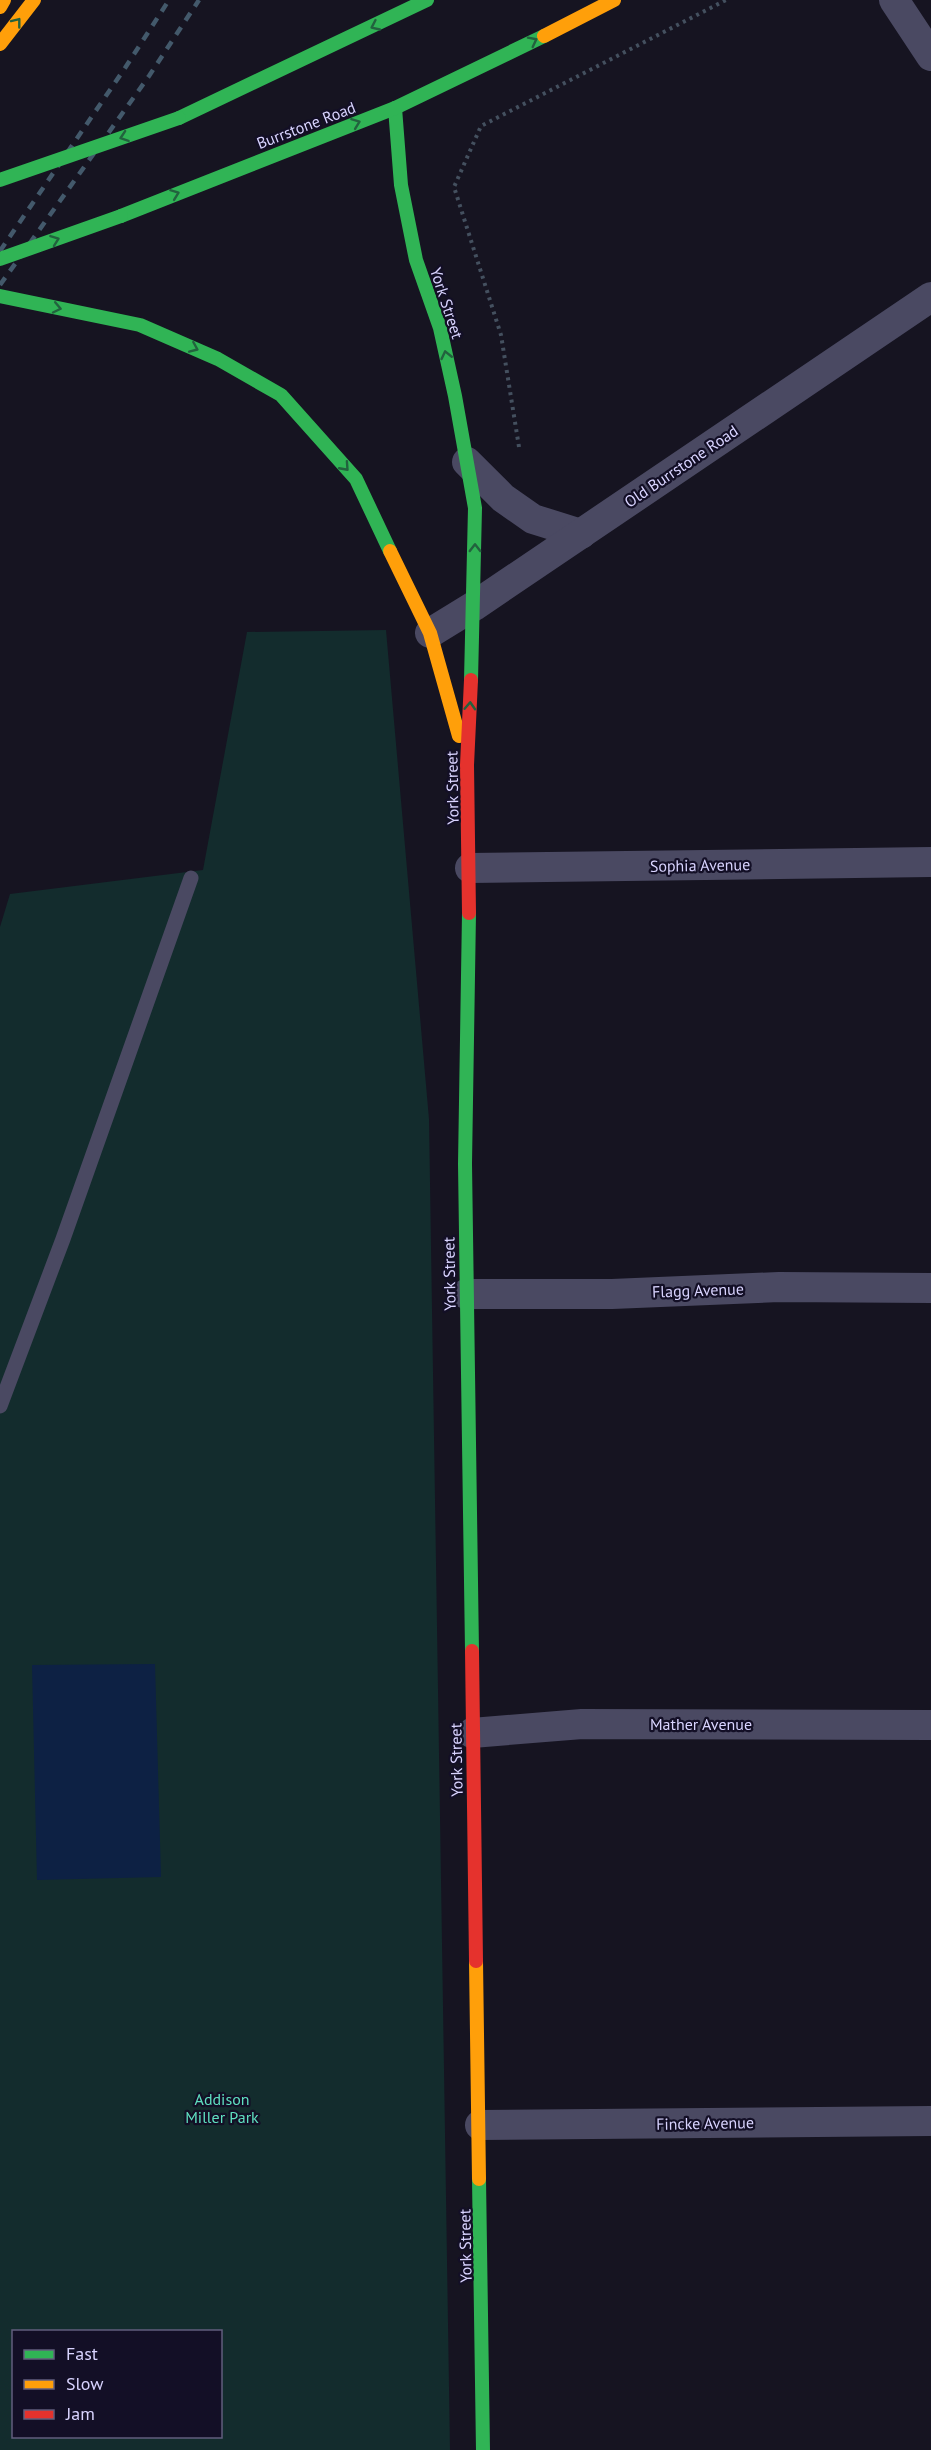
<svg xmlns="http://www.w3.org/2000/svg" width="931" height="2450" viewBox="0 0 931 2450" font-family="'PT Sans',sans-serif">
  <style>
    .green { fill: #132c2d; fill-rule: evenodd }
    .water { fill: #0d2144 }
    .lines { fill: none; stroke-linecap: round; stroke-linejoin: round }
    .path { stroke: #44505f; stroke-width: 4; stroke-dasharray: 3 4.5; stroke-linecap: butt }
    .lane { stroke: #4a4962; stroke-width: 15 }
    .street { stroke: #4a4962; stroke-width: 30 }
    .fast { stroke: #30b455; stroke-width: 14 }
    .slow { stroke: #ff9f0a; stroke-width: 14 }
    .jam { stroke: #e5322d; stroke-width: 14 }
    .rail { stroke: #43596b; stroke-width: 4.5; stroke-dasharray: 9 8; stroke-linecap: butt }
    .fast-bridge { stroke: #30b455; stroke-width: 14 }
    .oneway { stroke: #22623e }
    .labels { text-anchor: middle; stroke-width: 4.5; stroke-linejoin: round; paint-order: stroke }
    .street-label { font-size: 16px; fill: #d9d4ff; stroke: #130f26 }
    .park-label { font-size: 16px; fill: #5fe0c0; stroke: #130f26 }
  </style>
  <rect width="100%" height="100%" fill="#161421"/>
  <path class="green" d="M386,630L429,1119L450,2450H0V927L10,894L203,870L247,632ZM14,2332H220V2436H14Z"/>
  <path class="water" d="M155,1664L161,1877L37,1880L32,1665Z"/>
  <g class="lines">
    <path class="path" d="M519,447L501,335L454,187L481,126L726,0"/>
    <path class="lane" d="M0,1406L63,1239L191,878"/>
    <g class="street">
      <path d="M894,0L931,56"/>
      <path d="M467,462L503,498L533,519L581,534"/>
      <path d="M430,633L474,606L931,297"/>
      <path d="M470,868L931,862"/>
      <path d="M466,1294H612L779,1287L931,1288"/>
      <path d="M472,1733L582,1724L931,1725"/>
      <path d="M480,2125L931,2121"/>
    </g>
    <g class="fast">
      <path d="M395,108L401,185L416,260L440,328L455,396L475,508L471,680"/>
      <path d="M179,118L427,0"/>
      <path d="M121,216L395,108L544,36"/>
      <path d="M0,296L140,325L218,359L281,395L356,479L390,551"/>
      <path d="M469,913L465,1164L472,1651"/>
      <path d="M479,2179L483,2450"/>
    </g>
    <g class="slow">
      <path d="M0,7L4,0"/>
      <path d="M544,36L614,0"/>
      <path d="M0,44L34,0"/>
      <path d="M390,551L430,633L459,736"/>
      <path d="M476,1961L479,2179"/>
    </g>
    <g class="jam">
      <path d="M469,913L467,765L471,680"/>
      <path d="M472,1651L476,1961"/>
    </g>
    <g class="rail">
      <path d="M0,251L125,68L169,0"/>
      <path d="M0,285L149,76L199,0"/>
    </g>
    <g class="fast-bridge">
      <path d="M0,180L179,118"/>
      <path d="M0,259L121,216"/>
    </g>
  </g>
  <defs><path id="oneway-chevron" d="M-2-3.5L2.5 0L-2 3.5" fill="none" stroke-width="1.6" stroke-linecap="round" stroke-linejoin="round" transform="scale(1.5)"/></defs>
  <g class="oneway">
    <use href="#oneway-chevron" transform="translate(17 22) rotate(-52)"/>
    <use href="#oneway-chevron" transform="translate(375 26) rotate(155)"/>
    <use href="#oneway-chevron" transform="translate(533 41) rotate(-27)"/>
    <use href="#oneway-chevron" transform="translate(356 123) rotate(-21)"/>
    <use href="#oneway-chevron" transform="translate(124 137) rotate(161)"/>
    <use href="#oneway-chevron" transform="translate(175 194) rotate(-21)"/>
    <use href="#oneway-chevron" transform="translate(55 240) rotate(-20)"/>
    <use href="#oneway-chevron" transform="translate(57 308) rotate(12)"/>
    <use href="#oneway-chevron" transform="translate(194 348) rotate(23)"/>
    <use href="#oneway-chevron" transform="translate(446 355) rotate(-103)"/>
    <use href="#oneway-chevron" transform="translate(345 467) rotate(48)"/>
    <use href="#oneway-chevron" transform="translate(475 548) rotate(-90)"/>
    <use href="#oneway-chevron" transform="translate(470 706) rotate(-87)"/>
  </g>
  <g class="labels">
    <g class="street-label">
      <text transform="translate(306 125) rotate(-21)" y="6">Burrstone Road</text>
      <text transform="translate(447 303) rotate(72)" y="6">York Street</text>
      <text transform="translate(681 466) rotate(-34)" y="6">Old Burrstone Road</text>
      <text transform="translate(452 788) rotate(-91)" y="6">York Street</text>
      <text transform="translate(700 865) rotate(-1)" y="6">Sophia Avenue</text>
      <text transform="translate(449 1274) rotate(-91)" y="6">York Street</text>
      <text transform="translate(698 1290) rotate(-2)" y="6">Flagg Avenue</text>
      <text x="701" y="1730">Mather Avenue</text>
      <text transform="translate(456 1760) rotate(-91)" y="6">York Street</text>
      <text transform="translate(705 2123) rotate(-1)" y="6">Fincke Avenue</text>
      <text transform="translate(465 2246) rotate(-91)" y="6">York Street</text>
    </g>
    <g class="park-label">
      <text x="222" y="2105">Addison<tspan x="222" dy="18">Miller Park</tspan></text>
    </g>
  </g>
  <rect x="12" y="2330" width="210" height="108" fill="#130f26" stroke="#625e7d" stroke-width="1.5"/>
  <rect x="24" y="2350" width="30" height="9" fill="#30b455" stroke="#625e7d" stroke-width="1.5"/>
  <text x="66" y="2360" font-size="18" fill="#d9d4ff">Fast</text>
  <rect x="24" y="2380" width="30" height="9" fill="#ff9f0a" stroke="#625e7d" stroke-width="1.5"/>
  <text x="66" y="2390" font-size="18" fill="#d9d4ff">Slow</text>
  <rect x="24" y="2410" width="30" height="9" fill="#e5322d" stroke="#625e7d" stroke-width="1.5"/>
  <text x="66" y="2420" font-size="18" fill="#d9d4ff">Jam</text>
</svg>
